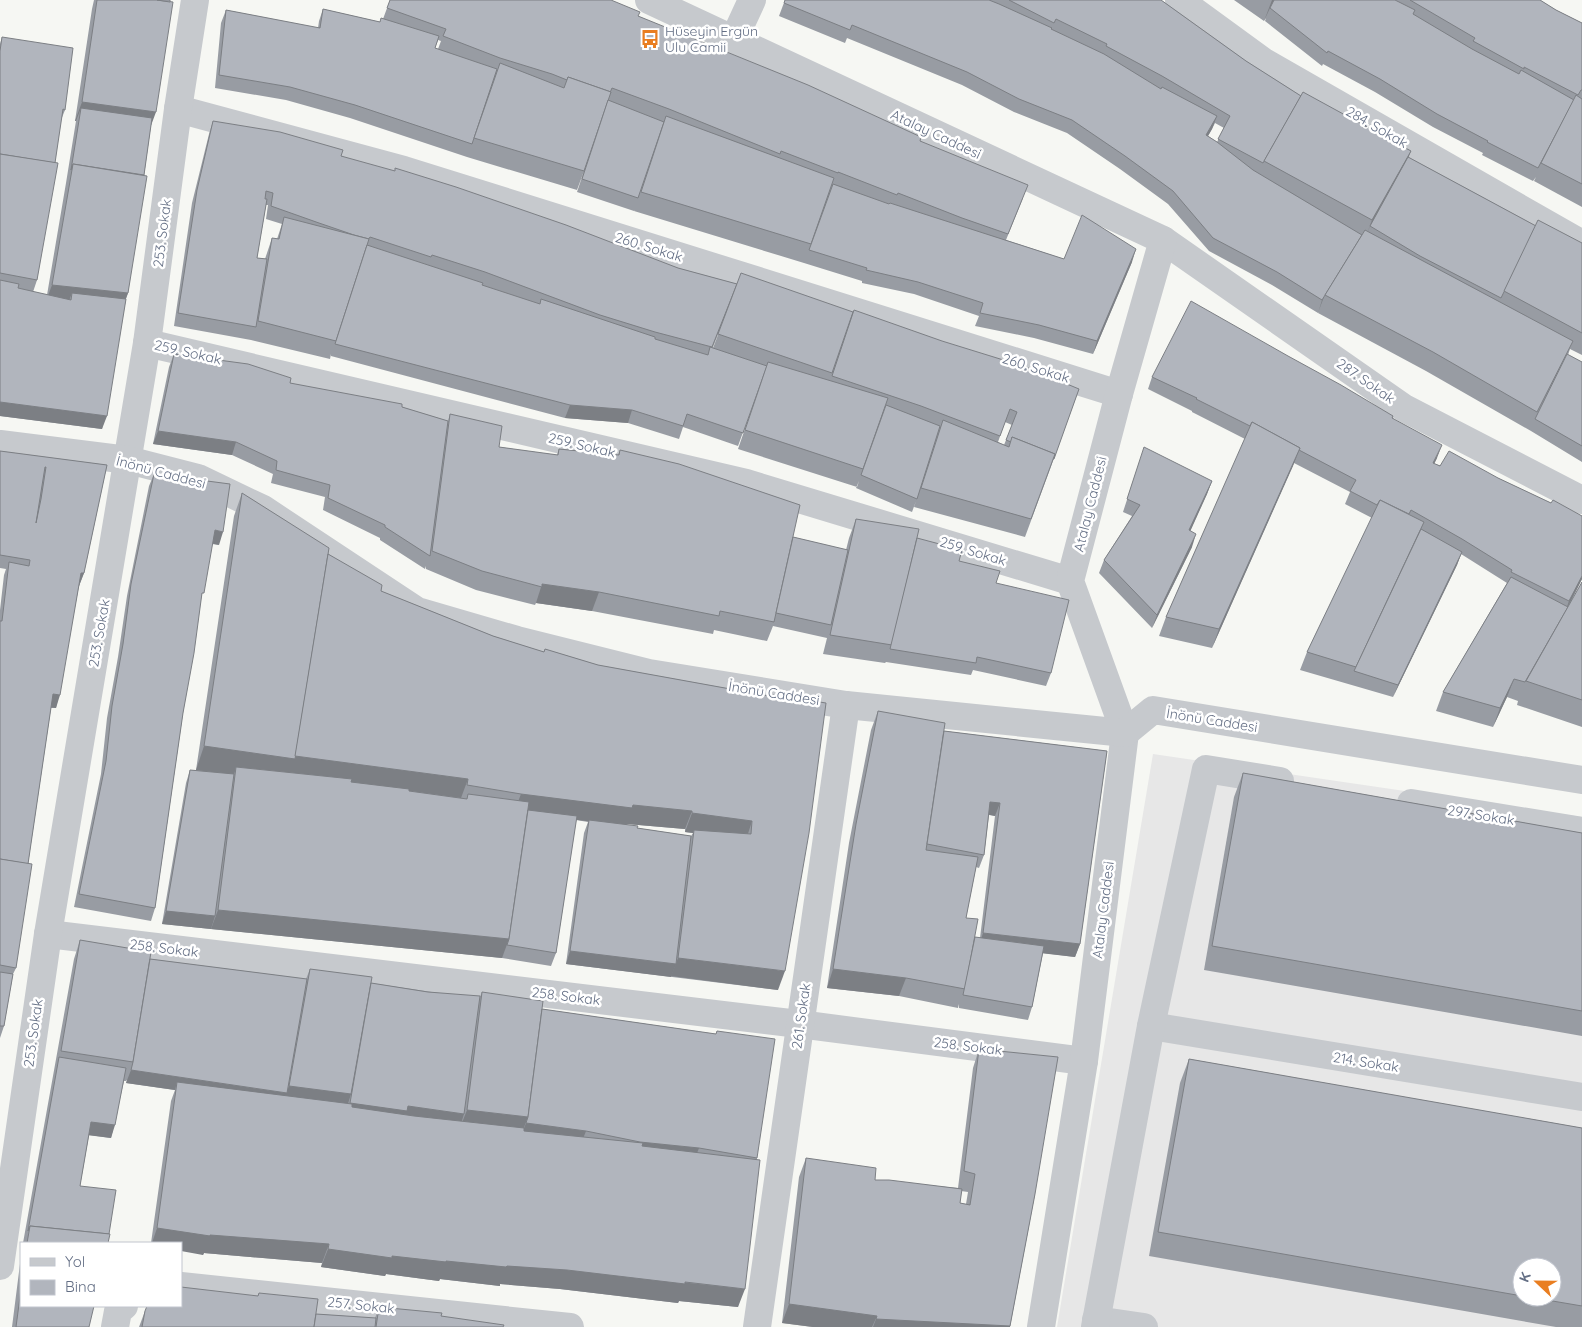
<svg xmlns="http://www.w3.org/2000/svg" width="1582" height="1327" viewBox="0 0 1582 1327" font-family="Quicksand,sans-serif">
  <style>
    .built { fill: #e7e7e7; fill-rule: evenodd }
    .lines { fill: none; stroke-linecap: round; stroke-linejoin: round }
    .minor { stroke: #c6c9cd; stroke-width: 28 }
    .tertiary { stroke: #c6c9cd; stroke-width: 28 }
    .wall { fill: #989ca3; fill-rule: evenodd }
    .shaded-wall { fill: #7c7f84 }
    .building { fill: #b1b5bd; stroke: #7c7f84; fill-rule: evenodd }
    .labels { text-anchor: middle; stroke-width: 5; stroke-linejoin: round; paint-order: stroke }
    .poi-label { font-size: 14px; fill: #646f85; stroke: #fff; text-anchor: start }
    .street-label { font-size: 14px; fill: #646f85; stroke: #fff }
  </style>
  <rect width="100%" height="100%" fill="#f6f7f3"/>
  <path class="built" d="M1153,754L1582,817V1327H1057ZM1522,1267H1552V1297H1522Z"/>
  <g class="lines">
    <g class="minor">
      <path d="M1179,0L1264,62L1582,244"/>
      <path d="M734,39L752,0"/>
      <path d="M178,109L404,170L1119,394"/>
      <path d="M1163,240L1404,408L1582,500"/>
      <path d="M147,343L746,483L1070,581"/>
      <path d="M1411,803L1582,831"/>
      <path d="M48,934L799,1024L1084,1061"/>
      <path d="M1151,1026L1582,1097"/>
      <path d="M0,1266L48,934L147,343L178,109L195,0"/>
      <path d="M181,1286L570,1327"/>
      <path d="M1096,1320L1144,1327"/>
      <path d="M115,1327L118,1311L124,1306"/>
      <path d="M757,1327L846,705"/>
      <path d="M1095,1327L1151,1026L1206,769L1280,781"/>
    </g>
    <g class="tertiary">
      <path d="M649,0L1163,240L1119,394L1070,581L1125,733L1084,1061L1041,1327"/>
      <path d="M0,444L128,460L198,478L263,509L417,611L517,640L649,673L846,705L1125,733L1153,710L1582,780"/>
    </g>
  </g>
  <g class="wall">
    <path d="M94,0H170L151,125L128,293L126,299L102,429L0,416V44L2,37L65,110L61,120L37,280L33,292L47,295L66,183L76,121H75L92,9Z"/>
    <path d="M390,0L638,16L920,141L1023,198L1006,240L1064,259L1132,262L1093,354L1034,338L975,326L979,316L914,294L862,283V281L804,263L832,186L804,263L634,211L647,172L634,211L577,192L584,171L577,190L467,157L350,118L286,100L215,88L221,23L226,10L318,28L319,21L323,9L380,22L383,19ZM438,40L441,41L438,49L435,48Z"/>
    <path d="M785,0H1161L1246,61L1301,96L1411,151L1408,157L1536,226L1582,243V355L1570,349L1568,355L1582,362V462L1531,431L1426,371L1318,313L1319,310L1318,313L1272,285L1209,251L1168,204L1120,169L1067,133L1014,112L962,85L847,38L845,43L779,16ZM1215,123L1224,128L1217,142L1208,136L1212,129Z"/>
    <path d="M1234,0H1540L1556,10L1582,23V207L1534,181L1536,177L1533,181L1482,155L1483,153L1433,127L1375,92L1323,64L1322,66L1265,21L1266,18L1264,21Z"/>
    <path d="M213,121L341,156L678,268L737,284L853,312L1079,389L1049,472L1025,537L914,507L916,501L912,512L856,488L859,481L857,487L738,449L759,388L738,446L683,427L679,439L628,423L565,418L331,356V354L330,359L251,340L174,326L192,203L209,134ZM266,205H268L266,219L282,224L277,239L272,238L265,259L257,258ZM727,312L713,348V347ZM1005,422L1012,425L1004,445L998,442Z"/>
    <path d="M174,354L290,383L402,407L448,421L450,414L499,447L557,455L559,449L618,455L620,450L793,537L846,550L849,538L856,519L917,538L996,583L1051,673L1046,686L973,670L971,675L886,662L885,663L823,654L827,638L773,626L767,641L714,630L713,634L592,611L536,603L535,605L476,590L426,569V566L425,569L380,540V538L323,510L325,497L271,483L273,474L232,455L153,444L169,367Z"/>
    <path d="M1152,377L1393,416V418L1437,458L1434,464L1498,478L1551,503L1582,516V579L1569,606L1582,582V727L1517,705L1518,701L1507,697L1493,727L1436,711L1443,692L1507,583L1461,554L1457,565L1393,697L1300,670L1307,652L1372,518L1345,504L1350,492L1294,463L1212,648L1159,636L1166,617L1245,439L1192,412V411L1148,389Z"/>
    <path d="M0,451L107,465L84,573L79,586L56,708H51L28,864L16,968L13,974L4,1026L0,1038V610L4,575L6,569L0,568Z"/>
    <path d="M1140,460L1212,481L1207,494L1190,531L1192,547L1152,628L1099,573L1104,560L1132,516L1123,512Z"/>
    <path d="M154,474L219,545L212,544L201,599L183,713L155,908L151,921L74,907L101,774L107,718L118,657L127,596L149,486Z"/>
    <path d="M242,493L381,591L493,636L544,652L545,649L598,665L769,696L778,990L566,964L584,833L588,822L576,820L556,953L551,966L502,958L211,929L212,926L211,929L162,924L186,783L190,770H196L234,516ZM626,824H627L685,829V832L693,833L691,836L637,828Z"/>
    <path d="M878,711L944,731L1107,751L1080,944L1075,957L1043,953L1032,1007L1028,1020L959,1008V1004L958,1008L899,996L827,988L849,843L871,730ZM989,815L995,816L980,938L975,937L966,918L976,867L979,868L984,855Z"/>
    <path d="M1243,773L1582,833V1036L1204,970L1234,797Z"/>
    <path d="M80,940L150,959L306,979L310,969L371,983L479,999L482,992L542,1009L716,1034L717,1031L757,1158L738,1307L679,1301L678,1303L560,1289L500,1284V1286L440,1279L439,1281L386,1274L385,1276L321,1267L322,1263L204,1253L203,1255L181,1243H151L171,1101L175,1090L126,1083L127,1080L126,1081H124L111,1138L89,1135L80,1186L109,1234L108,1243H23L74,959Z"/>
    <path d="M979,1049L1035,1194L1010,1327H813L782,1323L799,1177L806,1158L875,1180L958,1188L973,1068ZM961,1191L968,1192L966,1204L960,1203Z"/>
    <path d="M1189,1059L1582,1128V1327H1556L1149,1256L1180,1083ZM1522,1267L1552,1297H1522Z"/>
    <path d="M21,1256V1306L89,1327H12Z"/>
    <path d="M259,1293L316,1314L375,1318L379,1307L441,1316L503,1327H139L145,1311L258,1296Z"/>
  </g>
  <g class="shaded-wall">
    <path d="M1272,0H1277L1270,8L1264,21Z"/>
    <path d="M82,102L156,112L149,131L81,108L76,121H75Z"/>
    <path d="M1217,116L1212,129L1201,148L1206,135Z"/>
    <path d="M1411,151L1404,169L1370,226L1365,239L1372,220Z"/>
    <path d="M1136,249L1132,262L1093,354L1097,341Z"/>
    <path d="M52,285L128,293L121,311L71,300L72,293L67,306L45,304Z"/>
    <path d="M1324,297L1319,310L1318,313L1322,300Z"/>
    <path d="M0,402L107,416L102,429L0,416Z"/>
    <path d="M570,405L632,410L628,423L565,418Z"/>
    <path d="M158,431L236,442L232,455L153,444Z"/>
    <path d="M1442,445L1437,458L1428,476L1433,463Z"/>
    <path d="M1300,448L1293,466L1212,648L1219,629Z"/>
    <path d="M1212,481L1207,494L1185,543L1189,530Z"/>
    <path d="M215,530L223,532L219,545L210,543Z"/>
    <path d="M1196,534L1192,547L1152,628L1157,615Z"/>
    <path d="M1462,552L1457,565L1393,697L1398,685Z"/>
    <path d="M81,573H84L79,586H76Z"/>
    <path d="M1582,576V579L1565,612L1569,601Z"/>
    <path d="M542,584L599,592L592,611L536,603Z"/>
    <path d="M1514,679L1507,697L1493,727L1500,708Z"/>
    <path d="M53,694L60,695L56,708L48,707Z"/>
    <path d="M204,746L295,756L468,779L461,798L236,767L234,775L196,770Z"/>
    <path d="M521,794L633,805L692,811L685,829L627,824L626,826L514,812Z"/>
    <path d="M990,802L1000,803L995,816L986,814Z"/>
    <path d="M692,813L752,821L746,840L694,830L693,833L685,832Z"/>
    <path d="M218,910L509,939L502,958L211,929Z"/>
    <path d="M166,911L215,916L211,929L162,924Z"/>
    <path d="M983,933L1080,944L1075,957L979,946Z"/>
    <path d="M570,951L676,964L671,977L566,964Z"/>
    <path d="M678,958L785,971L778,990L671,976Z"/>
    <path d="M833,969L906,978L899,996L827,988Z"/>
    <path d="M131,1070L287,1093L282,1105L177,1082L175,1090L126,1083Z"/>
    <path d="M289,1086L351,1094L345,1113L282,1105Z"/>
    <path d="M350,1103L408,1106L464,1114L460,1127L345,1116Z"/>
    <path d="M467,1110L528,1117L521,1135L460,1128Z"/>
    <path d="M91,1122L115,1125L111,1138L87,1135Z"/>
    <path d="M526,1123L586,1131L581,1144L521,1136Z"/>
    <path d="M640,1142L699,1148L694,1161L636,1155Z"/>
    <path d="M157,1228L329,1244L322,1263L204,1253L203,1255L181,1251V1243H152Z"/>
    <path d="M328,1249L446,1261L567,1270L745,1289L738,1307L679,1301L678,1303L560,1289L500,1284V1286L440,1279L439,1281L386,1274L385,1276L321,1267Z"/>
    <path d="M789,1304L877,1316L872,1327H813L782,1323Z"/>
    <path d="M876,1319L1010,1326V1327H873Z"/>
  </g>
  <g class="building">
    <path d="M97,0H157L173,2L156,112L82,102Z"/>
    <path d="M157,0H170V2Z"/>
    <path d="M390,0H611L640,12L638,16L808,85L921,137L920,141L1028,185L1008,234L962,218L898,193L897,195L838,172V173L781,151L780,154L669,109L612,88L609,95L611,92L568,77L567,80L552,74L500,58L443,36L446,29L387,8Z"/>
    <path d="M785,0H989L999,4L1052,28L1051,29L1104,54L1161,89L1162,87L1217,116L1206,135L1217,142L1253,170L1362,235L1322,300L1277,272L1213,238L1173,191L1125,156L1072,120L1019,99L967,72L852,25L850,30L784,3Z"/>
    <path d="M1009,0H1161L1246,61L1301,96L1263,163L1218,139L1230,116L1162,76L1106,46L1107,44L1056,19L1054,23Z"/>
    <path d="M1274,0H1395L1415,10L1413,14L1472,49L1519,74L1521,70L1574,100L1538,168L1487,142L1488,141L1437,114L1380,79L1328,51L1327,53L1270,8Z"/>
    <path d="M1410,0H1540L1556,10L1582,23V90H1581L1578,95L1524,67V69L1473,41L1475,38Z"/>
    <path d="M323,9L380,22L381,18L439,36L435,48L497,69L472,144L355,105L290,87L219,75L226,10L320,28Z"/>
    <path d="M2,37L73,48L65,110L63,109L55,163L0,154V51Z"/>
    <path d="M500,63L564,88L568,77L611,92L584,171L474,138Z"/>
    <path d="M1303,92L1411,151L1372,220L1264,161Z"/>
    <path d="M1576,95L1582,99V184L1541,163Z"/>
    <path d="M608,100L664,122L638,198L582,179Z"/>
    <path d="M81,108L152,118L144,175L73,164L71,170Z"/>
    <path d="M666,116L834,178L811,244L641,192Z"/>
    <path d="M213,121L280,132L343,150L341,156L395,171V168L456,187L566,225L678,268L737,284L712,347L655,332L600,315L485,272L432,255L431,257L370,237L368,240L369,239L354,235L319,223L271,206L273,193L266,191L265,199H267L257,258L267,259L256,327L178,313L197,190Z"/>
    <path d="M0,154L58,163L37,280L0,273Z"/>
    <path d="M1408,157L1536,226L1501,298L1420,256L1370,226Z"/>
    <path d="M73,164L147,176L128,293L52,285Z"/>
    <path d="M833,184L889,204L890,203L1064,259L1082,215L1136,249L1097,341L1039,325L980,313L983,303L918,282L866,270L867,268L809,250Z"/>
    <path d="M284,217L369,239L336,341L258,321L272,238L279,239Z"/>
    <path d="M1538,220L1582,243V333L1504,291Z"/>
    <path d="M1365,230L1573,341L1537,412L1433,352L1325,295Z"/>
    <path d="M367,245L483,283L482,285L540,304L541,299L655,337V339L708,355L710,347L767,366L743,433L687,414L683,426L632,410L570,405L335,344Z"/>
    <path d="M741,273L853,312L832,373L718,334Z"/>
    <path d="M0,280L19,284L18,288L71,300L72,293L126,299L107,416L0,402Z"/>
    <path d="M1191,301L1288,356L1341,385L1393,416L1392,418L1442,445L1433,463L1440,466L1449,451L1498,478L1551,503L1553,500L1582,516V576L1569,601L1511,572L1512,570L1462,539L1411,510L1409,514L1380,500L1377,505L1350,491L1356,480L1299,450L1300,448L1252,422L1250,426L1196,399L1197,398L1152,377Z"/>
    <path d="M854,310L942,341L1026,367L1079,389L1054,459H1053L1055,454L1012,437L1011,442L1006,440L1017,412L1010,409L1000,436L921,406L832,376Z"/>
    <path d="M174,354L248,364L291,378L290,383L402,404V407L448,421L430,556L385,527V525L328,498L330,485L276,470L277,461L236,442L158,431Z"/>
    <path d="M1567,354L1582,362V446L1535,419Z"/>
    <path d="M768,362L888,398L863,469L745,430Z"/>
    <path d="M886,405L940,426L917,499L861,475Z"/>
    <path d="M450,414L502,426L499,447L558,455L559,449L619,455L620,450L679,464L800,505L774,622L720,611L719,616L599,592L542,584V587L482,571L432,551Z"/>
    <path d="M943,420L1009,447L1012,437L1055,454L1031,519L921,488Z"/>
    <path d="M1252,422L1300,448L1219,629L1166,617Z"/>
    <path d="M1144,447L1212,481L1189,530L1196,534L1157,615L1104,560L1140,505L1127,499Z"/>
    <path d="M0,451L107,465L84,573H81L60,695L53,694L28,864L0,859V621H2L9,562L29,566L30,560L0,555ZM45,467H46L41,499L36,523Z"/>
    <path d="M154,474L230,484L223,532L215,530L204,593H202L194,653L183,713L155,908L79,894L106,761L112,706L123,644L131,584Z"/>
    <path d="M242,493L329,548L295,759L204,746Z"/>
    <path d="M1380,500L1424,522L1356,667L1307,652Z"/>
    <path d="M856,519L919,529L892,645L830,635Z"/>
    <path d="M1421,529L1462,552L1398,685L1354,671Z"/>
    <path d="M793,537L848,550L831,625L776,613Z"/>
    <path d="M917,538L962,550L959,561L1000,571L996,583L1069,600L1051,673L977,657L976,663L890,649Z"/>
    <path d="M328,554L382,585L381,591L493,636L544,652L545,649L598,665L769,696V694L826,703L809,833L785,971L678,958L694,830L751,834L752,821L692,813V811L633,805L632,808L521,794L467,785L468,779L295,756Z"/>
    <path d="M1511,577L1568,607L1525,682L1514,679L1500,708L1443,692Z"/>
    <path d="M1582,582V700L1526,681Z"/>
    <path d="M878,711L945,723L926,850L978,857L966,918L978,919L965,989L906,978L833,969L856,824Z"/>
    <path d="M944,731L1107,751L1080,944L983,933L1000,803L990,802L984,855L927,844Z"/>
    <path d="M236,767L352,779L351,782L409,789V791L467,799L468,794L529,802L509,939L218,910Z"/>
    <path d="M190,770L234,774L215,916L166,911Z"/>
    <path d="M1243,773L1582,833V1011L1212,946Z"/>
    <path d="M528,810L577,816L556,953L507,945L509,939Z"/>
    <path d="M589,820L638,826L637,828L691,836L676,964L570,951Z"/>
    <path d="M0,859L32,864L16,968L0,965Z"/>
    <path d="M975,937L1044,946L1032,1007L963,995Z"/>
    <path d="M80,940L151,952L133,1062L61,1051Z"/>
    <path d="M150,959L307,979L287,1093L131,1070L133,1062Z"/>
    <path d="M310,969L372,977L351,1094L289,1086Z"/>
    <path d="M0,972L13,974L4,1026H0Z"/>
    <path d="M371,983L428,992L480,996L464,1114L408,1106L407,1111L350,1103Z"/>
    <path d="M482,992L543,1001L528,1117L467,1110Z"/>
    <path d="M542,1009L716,1034L717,1031L775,1039L757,1158L699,1148L640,1142L586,1131L526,1123L528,1117Z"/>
    <path d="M979,1049L1058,1057L1035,1194L1010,1326L876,1319L877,1316L789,1304L806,1158L876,1168L875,1180H889L962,1189L960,1203L970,1205L975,1174L964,1171Z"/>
    <path d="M59,1057L126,1068L115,1125L91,1122L80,1186L116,1190L109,1234L30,1226L28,1231Z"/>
    <path d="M1189,1059L1582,1128V1306L1529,1297H1552V1267H1522V1296L1158,1232Z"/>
    <path d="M177,1082L352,1104V1107L414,1116L524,1128V1131L643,1143L642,1146L760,1160L745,1289L685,1282V1284L567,1270L507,1266L506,1267L446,1261V1262L392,1256V1258L328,1249L329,1244L210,1235V1236L157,1228Z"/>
    <path d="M30,1226L110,1234L108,1243H27Z"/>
    <path d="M181,1287L258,1296L259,1293L318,1299L314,1327H142L145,1311L147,1306H181Z"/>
    <path d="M21,1289V1306H94L89,1327H16Z"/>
    <path d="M379,1307L442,1313L441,1316L504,1325L503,1327H376Z"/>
    <path d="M316,1314L376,1318L375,1327H314Z"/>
  </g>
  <defs>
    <g id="bus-bare" transform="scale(1.5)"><path d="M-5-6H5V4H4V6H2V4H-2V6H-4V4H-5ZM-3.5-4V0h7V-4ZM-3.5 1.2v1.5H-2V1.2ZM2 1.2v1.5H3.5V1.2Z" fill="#e97e21" stroke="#fff" stroke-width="2.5" paint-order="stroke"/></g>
  </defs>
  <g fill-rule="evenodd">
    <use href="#bus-bare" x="650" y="39"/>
  </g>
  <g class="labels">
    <g class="poi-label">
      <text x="665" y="36">Hüseyin Ergün<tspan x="665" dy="16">Ulu Camii</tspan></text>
    </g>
    <g class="street-label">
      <text transform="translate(1377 127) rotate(30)" y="5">284. Sokak</text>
      <text transform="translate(936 134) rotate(25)" y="5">Atalay Caddesi</text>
      <text transform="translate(162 233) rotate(-83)" y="5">253. Sokak</text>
      <text transform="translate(649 247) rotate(17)" y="5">260. Sokak</text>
      <text transform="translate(188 352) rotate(13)" y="5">259. Sokak</text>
      <text transform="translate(1036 368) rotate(17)" y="5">260. Sokak</text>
      <text transform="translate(1366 381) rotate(35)" y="5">287. Sokak</text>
      <text transform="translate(582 445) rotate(13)" y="5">259. Sokak</text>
      <text transform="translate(161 472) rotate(15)" y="5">İnönü Caddesi</text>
      <text transform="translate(1090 504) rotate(-76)" y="5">Atalay Caddesi</text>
      <text transform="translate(973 551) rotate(17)" y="5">259. Sokak</text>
      <text transform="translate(99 633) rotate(-80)" y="5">253. Sokak</text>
      <text transform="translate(774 693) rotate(9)" y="5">İnönü Caddesi</text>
      <text transform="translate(1212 720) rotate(9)" y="5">İnönü Caddesi</text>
      <text transform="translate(1481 815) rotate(9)" y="5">297. Sokak</text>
      <text transform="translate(1103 910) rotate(-83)" y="5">Atalay Caddesi</text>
      <text transform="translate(164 948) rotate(7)" y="5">258. Sokak</text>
      <text transform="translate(566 996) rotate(7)" y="5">258. Sokak</text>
      <text transform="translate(801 1016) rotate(-82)" y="5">261. Sokak</text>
      <text transform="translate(33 1033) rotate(-82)" y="5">253. Sokak</text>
      <text transform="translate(968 1046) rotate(7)" y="5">258. Sokak</text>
      <text transform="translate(1366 1062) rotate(9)" y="5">214. Sokak</text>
      <text transform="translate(361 1305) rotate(6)" y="5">257. Sokak</text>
    </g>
  </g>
  <rect x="20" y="1242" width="162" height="65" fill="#ffffff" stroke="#c1c5ce"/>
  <rect x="30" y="1258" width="25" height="8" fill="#c6c9cd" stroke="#c1c5ce"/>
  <text x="65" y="1267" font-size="15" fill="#646f85">Yol</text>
  <rect x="30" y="1280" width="25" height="15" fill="#b1b5bd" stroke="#c1c5ce"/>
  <text x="65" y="1292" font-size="15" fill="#646f85">Bina</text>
  <g transform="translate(1537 1282) rotate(292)"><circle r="24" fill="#ffffff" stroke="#c1c5ce"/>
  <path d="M0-4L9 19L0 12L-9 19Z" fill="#e97e21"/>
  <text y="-8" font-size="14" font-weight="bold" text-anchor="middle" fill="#646f85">K</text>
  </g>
</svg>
